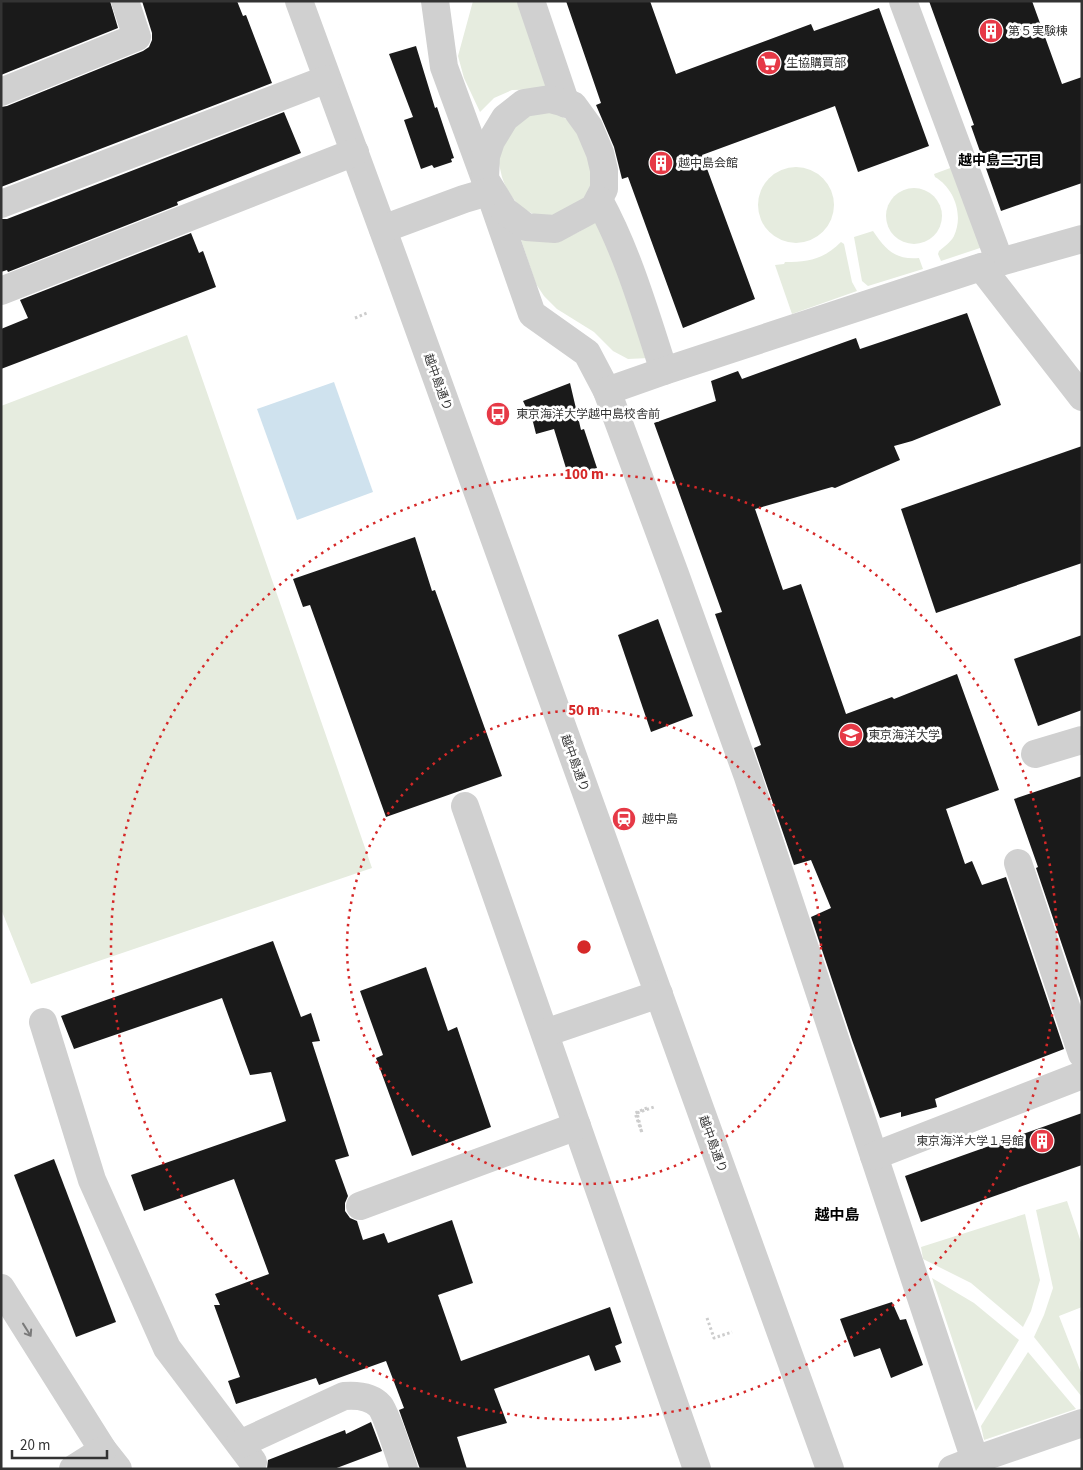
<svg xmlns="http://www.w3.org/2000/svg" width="1083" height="1470" viewBox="0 0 1083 1470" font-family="'Source Sans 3','Noto Sans JP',sans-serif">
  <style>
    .green { fill: #e6ecdf }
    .water { fill: #cfe2ee }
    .building { fill: #1a1a1a }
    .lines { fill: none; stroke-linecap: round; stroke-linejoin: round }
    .path { stroke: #cdcdcd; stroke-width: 3; stroke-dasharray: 2.5 2.5; stroke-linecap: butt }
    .minor { stroke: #d0d0d0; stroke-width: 28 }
    .oneway { stroke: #7a7a7a }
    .ring { fill: none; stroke: #d62828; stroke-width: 2.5; stroke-dasharray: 2.5 5 }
    .labels { text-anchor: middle; stroke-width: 5; stroke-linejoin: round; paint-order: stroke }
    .poi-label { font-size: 12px; fill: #333; stroke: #fff; text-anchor: start }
    .street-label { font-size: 12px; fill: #333; stroke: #fff }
    .neighbourhood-label { font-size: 14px; font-weight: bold; fill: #000; stroke: #fff }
    .quarter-label { font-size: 15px; font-weight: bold; fill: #000; stroke: #fff }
    .centre { fill: #d62828; stroke: #fff; stroke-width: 2.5 }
    .ring-label { font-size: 15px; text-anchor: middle; font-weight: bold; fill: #d62828; stroke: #fff; stroke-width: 5; stroke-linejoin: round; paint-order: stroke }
  </style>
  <rect width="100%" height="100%" fill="#fff"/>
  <g class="green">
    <path d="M473,1H523L555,89L512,90L494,98L480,112L464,78L458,56Z"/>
    <path d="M552,112C556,114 562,116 566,119C576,127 587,149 590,162C592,174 593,189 585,199C583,203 577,205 573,208C543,229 512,209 502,177C500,167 496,157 500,147C503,139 520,122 526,114Z"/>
    <circle cx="796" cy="205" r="38"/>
    <path d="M953,167L983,247L941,261L938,254L939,251C944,247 951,242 954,236C964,215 954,188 935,177L934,174Z"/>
    <circle cx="914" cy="216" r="28"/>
    <path d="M599,216L649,358L628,359L613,351L594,332L557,309L544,296L536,284L519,234C558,239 568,245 599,216Z"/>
    <path d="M873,231C886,250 895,260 919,258L923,269L868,286L862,281L854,237Z"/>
    <path d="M841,242L844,244L852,282L857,291L792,314L775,265L784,264L785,262C809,262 824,259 841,242Z"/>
    <path d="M187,335L372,868L31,984L1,909V406Z"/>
    <path d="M1067,1201L1082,1245V1307L1059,1316L1082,1375V1397L1034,1337L1044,1315L1053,1288L1036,1210Z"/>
    <path d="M1025,1214L1040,1280L1031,1311L1023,1327L971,1283L923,1259L921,1247Z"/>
    <path d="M932,1278L974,1303L1019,1340L976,1411Z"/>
    <path d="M1028,1352L1076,1409L984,1440L981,1426Z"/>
  </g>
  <path class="water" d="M334,382L373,492L297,520L257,409Z"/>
  <g class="building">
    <path d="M1,1H110L118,28L1,75Z"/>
    <path d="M142,1H237L243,16L246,15L272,83L1,187V107L7,106L143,51L149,47L152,40V33Z"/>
    <path d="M566,1H650L676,74L811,24L814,31L879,8L929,146L858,172L835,106L702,155L755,299L683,328L628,177L622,179L614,147L596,105L601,103Z"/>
    <path d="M929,1H1032L1062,84L1082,77V183L1001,211L971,126L974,125Z"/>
    <path d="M416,46L435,108L437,107L454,158L451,159L452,162L434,168L432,165L421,169L404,120L413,117L389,54Z"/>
    <path d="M284,112L301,153L177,202L178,205L8,272L7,270L1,272V219H7Z"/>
    <path d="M191,233L199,253L203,251L216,287L1,369V329L28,318L20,300Z"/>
    <path d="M967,313L1001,405L912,441L894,446L900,460L835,488L832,487L755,509L783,590L801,584L846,714L892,697L894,699L957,674L999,790L946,809L965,864L972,861L982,885L1006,877L1064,1049L935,1099L937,1107L901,1117V1112L880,1118L852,1040L811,917L831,908L811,860L794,865L754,748L761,745L715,614L722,612L654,423L716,401L711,381L738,371L742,379L856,338L860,349Z"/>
    <path d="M570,383L581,430L584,429L597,468L569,478L554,429L536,434L533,422L523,401Z"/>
    <path d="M1082,446V563L936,613L901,509Z"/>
    <path d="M415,537L432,591L435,590L502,776L386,817L310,605L303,607L293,579Z"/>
    <path d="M658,619L693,716L651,732L618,635Z"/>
    <path d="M1082,635V710L1038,726L1014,659Z"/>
    <path d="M1082,776V1004L1036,868L1038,867L1014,799Z"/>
    <path d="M273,941L301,1017L311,1013L320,1041L312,1042L349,1156L335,1160L348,1196L345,1203V1211L350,1218L357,1221L363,1240L384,1233L388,1243L452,1220L473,1283L438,1295L461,1361L610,1307L622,1343L615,1346L621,1362L595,1371L589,1355L494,1389L507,1423L457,1437L467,1469H420L399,1410L404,1408L386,1361L319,1385L316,1378L236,1404L228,1381L240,1377L214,1305H220L215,1294L269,1274L234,1179L144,1211L131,1175L286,1121L271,1072L250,1075L222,998L74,1049L61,1016Z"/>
    <path d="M426,967L448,1031L457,1027L491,1127L412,1156L376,1058L383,1055L360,991Z"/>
    <path d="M1082,1113V1165L921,1222L905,1176Z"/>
    <path d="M54,1159L116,1322L76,1337L14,1175Z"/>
    <path d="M892,1302L900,1320L906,1319L923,1365L891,1378L880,1348L854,1357L840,1319Z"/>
    <path d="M371,1422L382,1451L334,1469H267L268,1460L345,1430L346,1434Z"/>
  </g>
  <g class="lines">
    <g class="path">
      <path d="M355,318L367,313"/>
      <path d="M647,1108L635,1113L642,1133L637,1113L654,1107"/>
      <path d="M707,1318L714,1338L732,1332"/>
    </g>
    <g class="minor">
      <path d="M299,1L394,260L830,1469"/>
      <path d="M435,1L444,67L485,179L532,314L587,353L607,391"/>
      <path d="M531,1L566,104"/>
      <path d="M903,1L1000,262"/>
      <path d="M1,92L137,37L125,1"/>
      <path d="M550,99L573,105L589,127L600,153L604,170V189L594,208L555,229L526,227L504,210L485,179L486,156L491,141L505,118L524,103Z"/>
      <path d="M599,200C628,253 645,313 664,371"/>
      <path d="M1,204L327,79"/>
      <path d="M383,229L464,199L488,192"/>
      <path d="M982,267L1082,239"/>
      <path d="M1,291L355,152"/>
      <path d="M1082,397L981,267L664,371L607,391L675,574L748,777L975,1460L1082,1423"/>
      <path d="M1035,754L1082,740"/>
      <path d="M465,806L697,1469"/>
      <path d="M1018,863L1082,1054"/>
      <path d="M43,1022L92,1180L167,1348L253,1462"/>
      <path d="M545,1033L659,994"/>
      <path d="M874,1156L1082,1075"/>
      <path d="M360,1206L577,1126"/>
      <path d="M1,1288L103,1450L118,1469"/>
      <path d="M240,1444L344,1396C357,1395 371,1396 380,1406C386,1413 400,1457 404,1469"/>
      <path d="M73,1469L103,1450"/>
      <path d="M952,1469L975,1460"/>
    </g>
  </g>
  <defs><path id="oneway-shaft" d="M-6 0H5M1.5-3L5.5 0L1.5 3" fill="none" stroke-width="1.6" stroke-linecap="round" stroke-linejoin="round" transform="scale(1.25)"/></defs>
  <use class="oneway" href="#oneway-shaft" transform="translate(27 1330) rotate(58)"/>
  <g class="ring">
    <circle cx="584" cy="947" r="237"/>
    <circle cx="584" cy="947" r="473"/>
  </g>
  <defs>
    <g id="building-disc" transform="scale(1.25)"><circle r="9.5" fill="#e63946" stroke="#fff"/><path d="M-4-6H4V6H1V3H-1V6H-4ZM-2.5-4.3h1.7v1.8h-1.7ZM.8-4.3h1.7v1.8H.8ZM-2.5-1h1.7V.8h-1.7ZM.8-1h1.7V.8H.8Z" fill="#fff"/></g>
    <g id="supermarket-disc" transform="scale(1.25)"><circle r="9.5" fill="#e63946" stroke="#fff"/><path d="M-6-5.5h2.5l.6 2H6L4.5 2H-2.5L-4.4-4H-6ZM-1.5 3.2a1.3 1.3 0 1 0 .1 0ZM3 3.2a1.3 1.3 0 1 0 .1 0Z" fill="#fff"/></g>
    <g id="bus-disc" transform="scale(1.25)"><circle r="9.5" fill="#e63946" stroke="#fff"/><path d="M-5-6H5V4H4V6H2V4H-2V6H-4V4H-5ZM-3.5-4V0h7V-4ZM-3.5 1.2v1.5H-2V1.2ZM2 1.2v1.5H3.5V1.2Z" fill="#fff"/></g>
    <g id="university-disc" transform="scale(1.25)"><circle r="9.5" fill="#e63946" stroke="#fff"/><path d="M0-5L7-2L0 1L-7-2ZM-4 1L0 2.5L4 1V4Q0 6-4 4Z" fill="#fff"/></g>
    <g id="station-disc" transform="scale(1.25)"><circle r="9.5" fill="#e63946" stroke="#fff"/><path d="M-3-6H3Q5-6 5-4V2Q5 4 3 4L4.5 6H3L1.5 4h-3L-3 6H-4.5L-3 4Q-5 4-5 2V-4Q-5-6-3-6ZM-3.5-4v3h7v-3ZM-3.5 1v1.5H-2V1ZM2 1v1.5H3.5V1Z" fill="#fff"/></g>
  </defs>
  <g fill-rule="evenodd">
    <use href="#building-disc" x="991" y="31"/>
    <use href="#supermarket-disc" x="769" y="63"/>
    <use href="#building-disc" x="661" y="163"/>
    <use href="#bus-disc" x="498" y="414"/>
    <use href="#university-disc" x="851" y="735"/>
    <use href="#station-disc" x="624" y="819"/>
    <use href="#building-disc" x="1042" y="1141"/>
  </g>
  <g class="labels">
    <g class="poi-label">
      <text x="1008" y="35">第５実験棟</text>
      <text x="786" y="67">生協購買部</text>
      <text x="678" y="167">越中島会館</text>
      <text x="516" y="418">東京海洋大学越中島校舎前</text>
      <text x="868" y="739">東京海洋大学</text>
      <text x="642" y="823">越中島</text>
      <text x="1024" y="1145" text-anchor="end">東京海洋大学１号館</text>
    </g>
    <g class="street-label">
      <text transform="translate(438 382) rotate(70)" y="4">越中島通り</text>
      <text transform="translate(575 763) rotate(70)" y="4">越中島通り</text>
      <text transform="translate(713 1144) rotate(70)" y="4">越中島通り</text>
    </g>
    <g class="neighbourhood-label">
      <text x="1000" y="165">越中島二丁目</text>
    </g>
    <g class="quarter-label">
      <text x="837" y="1220">越中島</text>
    </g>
  </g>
  <circle cx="584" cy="947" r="8" class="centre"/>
  <g class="ring-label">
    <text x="584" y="479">100 m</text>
    <text x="584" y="715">50 m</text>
  </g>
  <rect width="1083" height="1470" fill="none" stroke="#333333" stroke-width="5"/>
  <path d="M12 1450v8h95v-8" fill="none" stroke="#333333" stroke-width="2.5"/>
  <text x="20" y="1450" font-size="15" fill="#333333" stroke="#ffffff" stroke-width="4" paint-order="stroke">20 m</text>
</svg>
